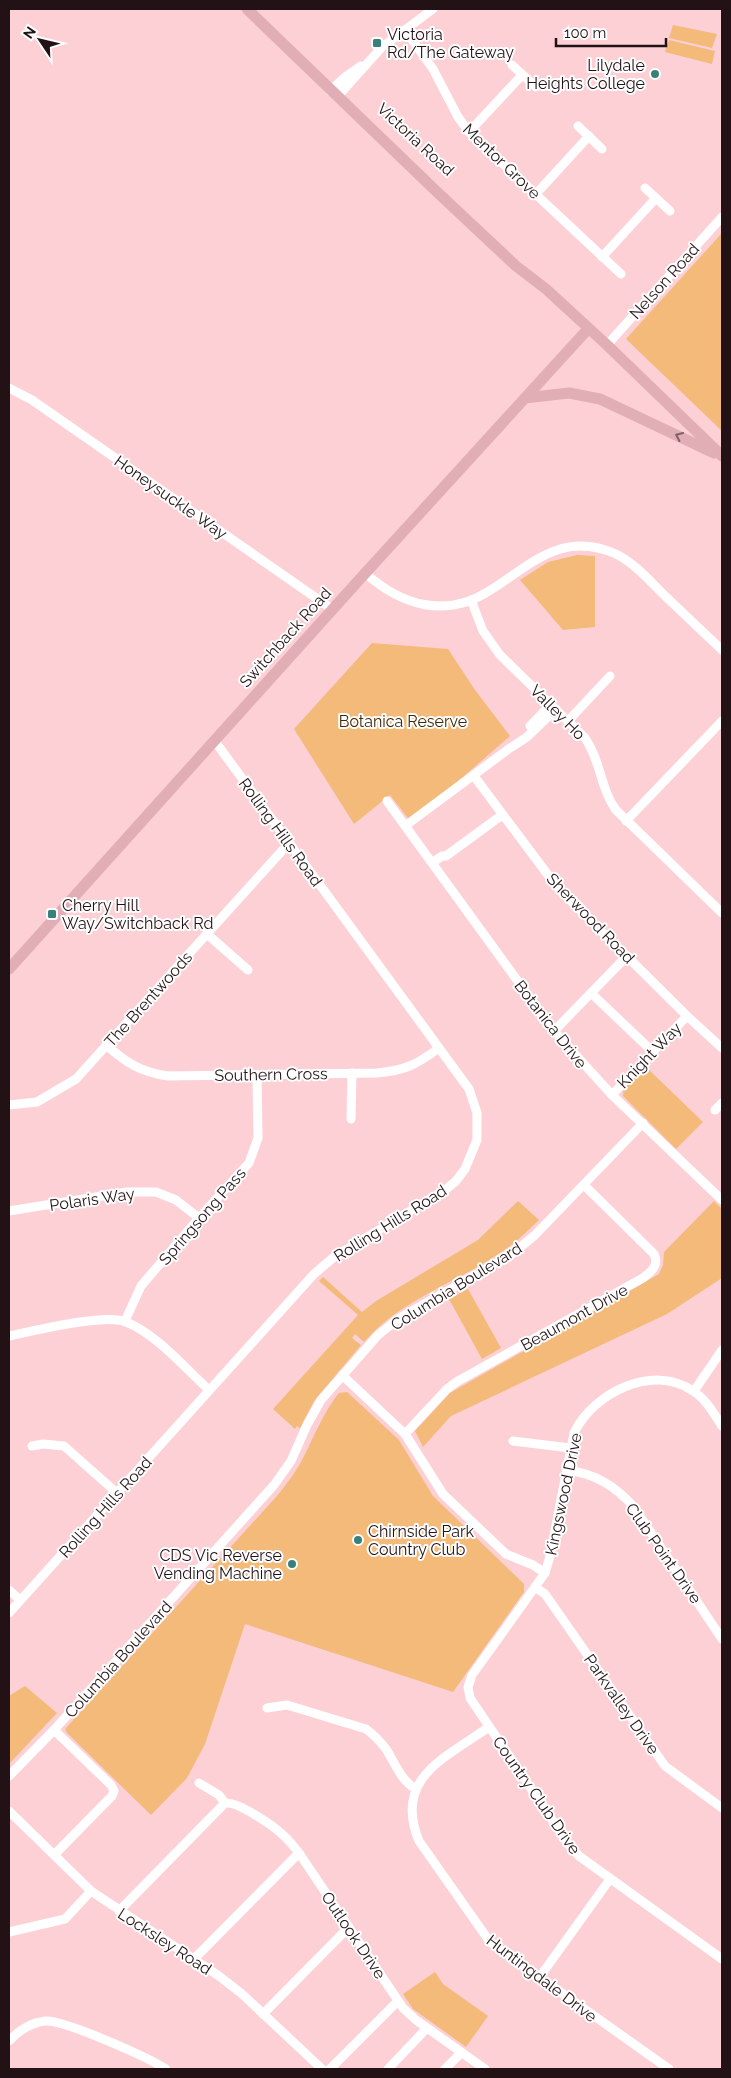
<svg xmlns="http://www.w3.org/2000/svg" width="731" height="2078" viewBox="0 0 731 2078" font-family="Raleway,sans-serif">
  <style>
    .green { fill: #f3ba79 }
    .lines { fill: none; stroke-linecap: round; stroke-linejoin: round }
    .minor { stroke: #fff; stroke-width: 9 }
    .major { stroke: #e2aeb6; stroke-width: 11 }
    .oneway { stroke: #826066 }
    .poi-dot { fill: #38807a; stroke: #fefefe; stroke-width: 2 }
    .labels { text-anchor: middle; stroke-width: 4; stroke-linejoin: round; paint-order: stroke }
    .poi-label { font-size: 16px; fill: #221215; stroke: #fefefe; text-anchor: start }
    .street-label { font-size: 16px; fill: #221215; stroke: #fefefe }
    .park-label { font-size: 16px; fill: #422806; stroke: #fefefe }
  </style>
  <rect width="100%" height="100%" fill="#fdd0d6"/>
  <g class="green">
    <path d="M673,25L717,34L712,48L669,38Z"/>
    <path d="M669,40L715,51L712,64L665,52Z"/>
    <path d="M722,233V431L626,339Z"/>
    <path d="M577,555L595,556V627L563,630L520,580L548,562Z"/>
    <path d="M372,643L448,649L475,690L510,736L411,822L390,795L354,824L294,729Z"/>
    <path d="M645,1066L703,1122L676,1149L623,1096L624,1087Z"/>
    <path d="M518,1201L539,1220C529,1229 520,1239 510,1246C463,1281 403,1297 364,1342L355,1334L352,1338L361,1345L314,1401L300,1428L297,1426L295,1429L273,1409L358,1315L319,1281L323,1277L362,1312L376,1301L478,1240Z"/>
    <path d="M714,1201L722,1209V1278L667,1314L451,1416L423,1447L415,1431L450,1393L659,1274L663,1265L664,1252Z"/>
    <path d="M468,1289L501,1348L482,1359L449,1299Z"/>
    <path d="M347,1392L399,1440L433,1496L524,1584V1592L453,1692L245,1624L205,1744L187,1778L151,1815L67,1733L65,1729L276,1497C286,1485 296,1472 303,1458C315,1435 323,1413 339,1393Z"/>
    <path d="M25,1686L57,1713L9,1764V1696Z"/>
    <path d="M435,1972L443,1984L488,2016L466,2047L413,2009L403,1994Z"/>
  </g>
  <g class="lines">
    <g class="minor">
      <path d="M405,30L433,69L458,117L469,132L621,274"/>
      <path d="M512,65L536,87"/>
      <path d="M330,91L345,77L361,66"/>
      <path d="M337,97L382,47L433,9"/>
      <path d="M578,126L602,149"/>
      <path d="M469,132L522,75"/>
      <path d="M645,188L670,211"/>
      <path d="M535,195L589,136"/>
      <path d="M602,257L656,198"/>
      <path d="M607,345L722,217"/>
      <path d="M9,388L32,400L332,609"/>
      <path d="M365,573C401,605 445,619 489,591C531,565 561,530 616,554C634,563 648,579 662,593C682,612 702,631 722,650"/>
      <path d="M471,600L483,631L500,655L585,738C601,761 600,788 616,810L722,913"/>
      <path d="M568,721L610,676"/>
      <path d="M530,726L551,704"/>
      <path d="M474,776L557,887L687,1016L722,1048"/>
      <path d="M387,801L554,1031L612,1095L722,1200"/>
      <path d="M626,821L722,721"/>
      <path d="M405,826L510,748L527,737L556,709"/>
      <path d="M432,863L442,856H446L502,815"/>
      <path d="M207,934L248,970"/>
      <path d="M591,993L653,1052"/>
      <path d="M554,1031L627,956"/>
      <path d="M106,1045C127,1063 140,1072 168,1076L377,1073C406,1070 416,1065 439,1048"/>
      <path d="M612,1095L687,1016"/>
      <path d="M9,1105L37,1102L76,1079L289,843"/>
      <path d="M715,1110L722,1103"/>
      <path d="M351,1119L352,1073"/>
      <path d="M9,1211L127,1192H156L176,1200L199,1218"/>
      <path d="M125,1321L141,1286L199,1218L249,1163L258,1138L257,1075"/>
      <path d="M9,1336C34,1331 105,1313 126,1322C155,1333 186,1369 209,1390"/>
      <path d="M342,1375L405,1434L443,1494L506,1554L533,1565L545,1573"/>
      <path d="M694,1391L722,1350"/>
      <path d="M722,1426C714,1414 706,1399 693,1391C653,1363 593,1393 574,1433L550,1556L545,1573L472,1675L468,1687L470,1698L569,1845L579,1856L722,1959"/>
      <path d="M405,1434L447,1389L458,1381L643,1278C652,1271 659,1266 654,1254L584,1185"/>
      <path d="M513,1441L570,1448"/>
      <path d="M32,1446L43,1444L64,1446L117,1493"/>
      <path d="M567,1470C596,1474 615,1486 634,1507L722,1639"/>
      <path d="M535,1587L545,1594L665,1766L722,1808"/>
      <path d="M9,1590L20,1600"/>
      <path d="M9,1613L314,1274L334,1257L445,1190L456,1181L465,1169L477,1140V1113L469,1089L214,740"/>
      <path d="M267,1708L287,1705L366,1729C374,1735 380,1741 386,1749C395,1763 401,1781 416,1789"/>
      <path d="M489,1727C445,1758 393,1778 419,1841L490,1942L669,2069"/>
      <path d="M9,1776L54,1730L274,1485L291,1461L307,1425L321,1400L378,1335L398,1319L512,1254L535,1235L643,1123"/>
      <path d="M199,1783L219,1795L225,1803C237,1801 274,1826 283,1835C289,1840 294,1847 299,1853L403,2008L416,2020L485,2069"/>
      <path d="M9,1811L91,1891L219,1976L242,1994L322,2069"/>
      <path d="M54,1855L112,1796L114,1791L111,1785L54,1730"/>
      <path d="M119,1911L225,1803"/>
      <path d="M9,1932L65,1919L91,1891"/>
      <path d="M194,1959L299,1853"/>
      <path d="M539,1978L610,1879"/>
      <path d="M263,2014L349,1927"/>
      <path d="M9,2041C19,2030 30,2023 45,2021C63,2019 149,2058 166,2069"/>
      <path d="M330,2069L398,2001"/>
      <path d="M388,2069L427,2028"/>
      <path d="M445,2069L461,2053"/>
    </g>
    <g class="major">
      <path d="M247,9L436,191L516,266L546,289L607,345L722,456"/>
      <path d="M525,398L569,393L600,399L714,453"/>
      <path d="M9,969L359,580L588,329"/>
    </g>
  </g>
  <defs><path id="oneway-chevron" d="M-2-3.5L2.5 0L-2 3.5" fill="none" stroke-width="1.6" stroke-linecap="round" stroke-linejoin="round" transform="scale(1.25)"/></defs>
  <use class="oneway" href="#oneway-chevron" transform="translate(679 436) rotate(-155)"/>
  <g class="poi-dot">
    <rect x="372" y="38" width="10" height="10" rx="2.5"/>
    <circle cx="655" cy="74" r="5"/>
    <rect x="47" y="909" width="10" height="10" rx="2.5"/>
    <circle cx="358" cy="1540" r="5"/>
    <circle cx="292" cy="1564" r="5"/>
  </g>
  <g class="labels">
    <g class="poi-label">
      <text x="387" y="40">Victoria<tspan x="387" dy="18">Rd/The Gateway</tspan></text>
      <text x="645" y="71" text-anchor="end">Lilydale<tspan x="645" dy="18">Heights College</tspan></text>
      <text x="62" y="911">Cherry Hill<tspan x="62" dy="18">Way/Switchback Rd</tspan></text>
      <text x="368" y="1537">Chirnside Park<tspan x="368" dy="18">Country Club</tspan></text>
      <text x="282" y="1561" text-anchor="end">CDS Vic Reverse<tspan x="282" dy="18">Vending Machine</tspan></text>
    </g>
    <g class="street-label">
      <text transform="translate(416 139) rotate(43)" y="6">Victoria Road</text>
      <text transform="translate(502 161) rotate(44)" y="6">Mentor Grove</text>
      <text transform="translate(664 281) rotate(-48)" y="6">Nelson Road</text>
      <text transform="translate(171 497) rotate(35)" y="6">Honeysuckle Way</text>
      <text transform="translate(285 637) rotate(-48)" y="6">Switchback Road</text>
      <text transform="translate(558 712) rotate(45)" y="6">Valley Ho</text>
      <text transform="translate(281 832) rotate(54)" y="6">Rolling Hills Road</text>
      <text transform="translate(591 918) rotate(46)" y="6">Sherwood Road</text>
      <text transform="translate(148 999) rotate(-48)" y="6">The Brentwoods</text>
      <text transform="translate(551 1024) rotate(52)" y="6">Botanica Drive</text>
      <text transform="translate(649 1055) rotate(-46)" y="6">Knight Way</text>
      <text transform="translate(271 1074) rotate(-1)" y="6">Southern Cross</text>
      <text transform="translate(92 1199) rotate(-8)" y="6">Polaris Way</text>
      <text transform="translate(202 1216) rotate(-49)" y="6">Springsong Pass</text>
      <text transform="translate(390 1223) rotate(-32)" y="6">Rolling Hills Road</text>
      <text transform="translate(456 1286) rotate(-32)" y="6">Columbia Boulevard</text>
      <text transform="translate(574 1317) rotate(-29)" y="6">Beaumont Drive</text>
      <text transform="translate(563 1494) rotate(-78)" y="6">Kingswood Drive</text>
      <text transform="translate(105 1507) rotate(-48)" y="6">Rolling Hills Road</text>
      <text transform="translate(664 1553) rotate(55)" y="6">Club Point Drive</text>
      <text transform="translate(118 1659) rotate(-48)" y="6">Columbia Boulevard</text>
      <text transform="translate(622 1704) rotate(55)" y="6">Parkvalley Drive</text>
      <text transform="translate(537 1795) rotate(55)" y="6">Country Club Drive</text>
      <text transform="translate(354 1935) rotate(56)" y="6">Outlook Drive</text>
      <text transform="translate(165 1941) rotate(33)" y="6">Locksley Road</text>
      <text transform="translate(542 1978) rotate(37)" y="6">Huntingdale Drive</text>
    </g>
    <g class="park-label">
      <text x="403" y="727">Botanica Reserve</text>
    </g>
  </g>
  <rect width="731" height="2078" fill="none" stroke="#221215" stroke-width="20"/>
  <g transform="translate(40 40) rotate(305)" stroke="#fefefe" stroke-width="4" paint-order="stroke">
  <path d="M0-4L9 19L0 12L-9 19Z" fill="#221215"/>
  <text y="-8" font-size="14" font-weight="bold" text-anchor="middle" fill="#221215">N</text>
  </g>
  <path d="M556 38v8h110v-8" fill="none" stroke="#221215" stroke-width="2.5"/>
  <text x="564" y="38" font-size="15" fill="#221215" stroke="#fefefe" stroke-width="4" paint-order="stroke">100 m</text>
</svg>
